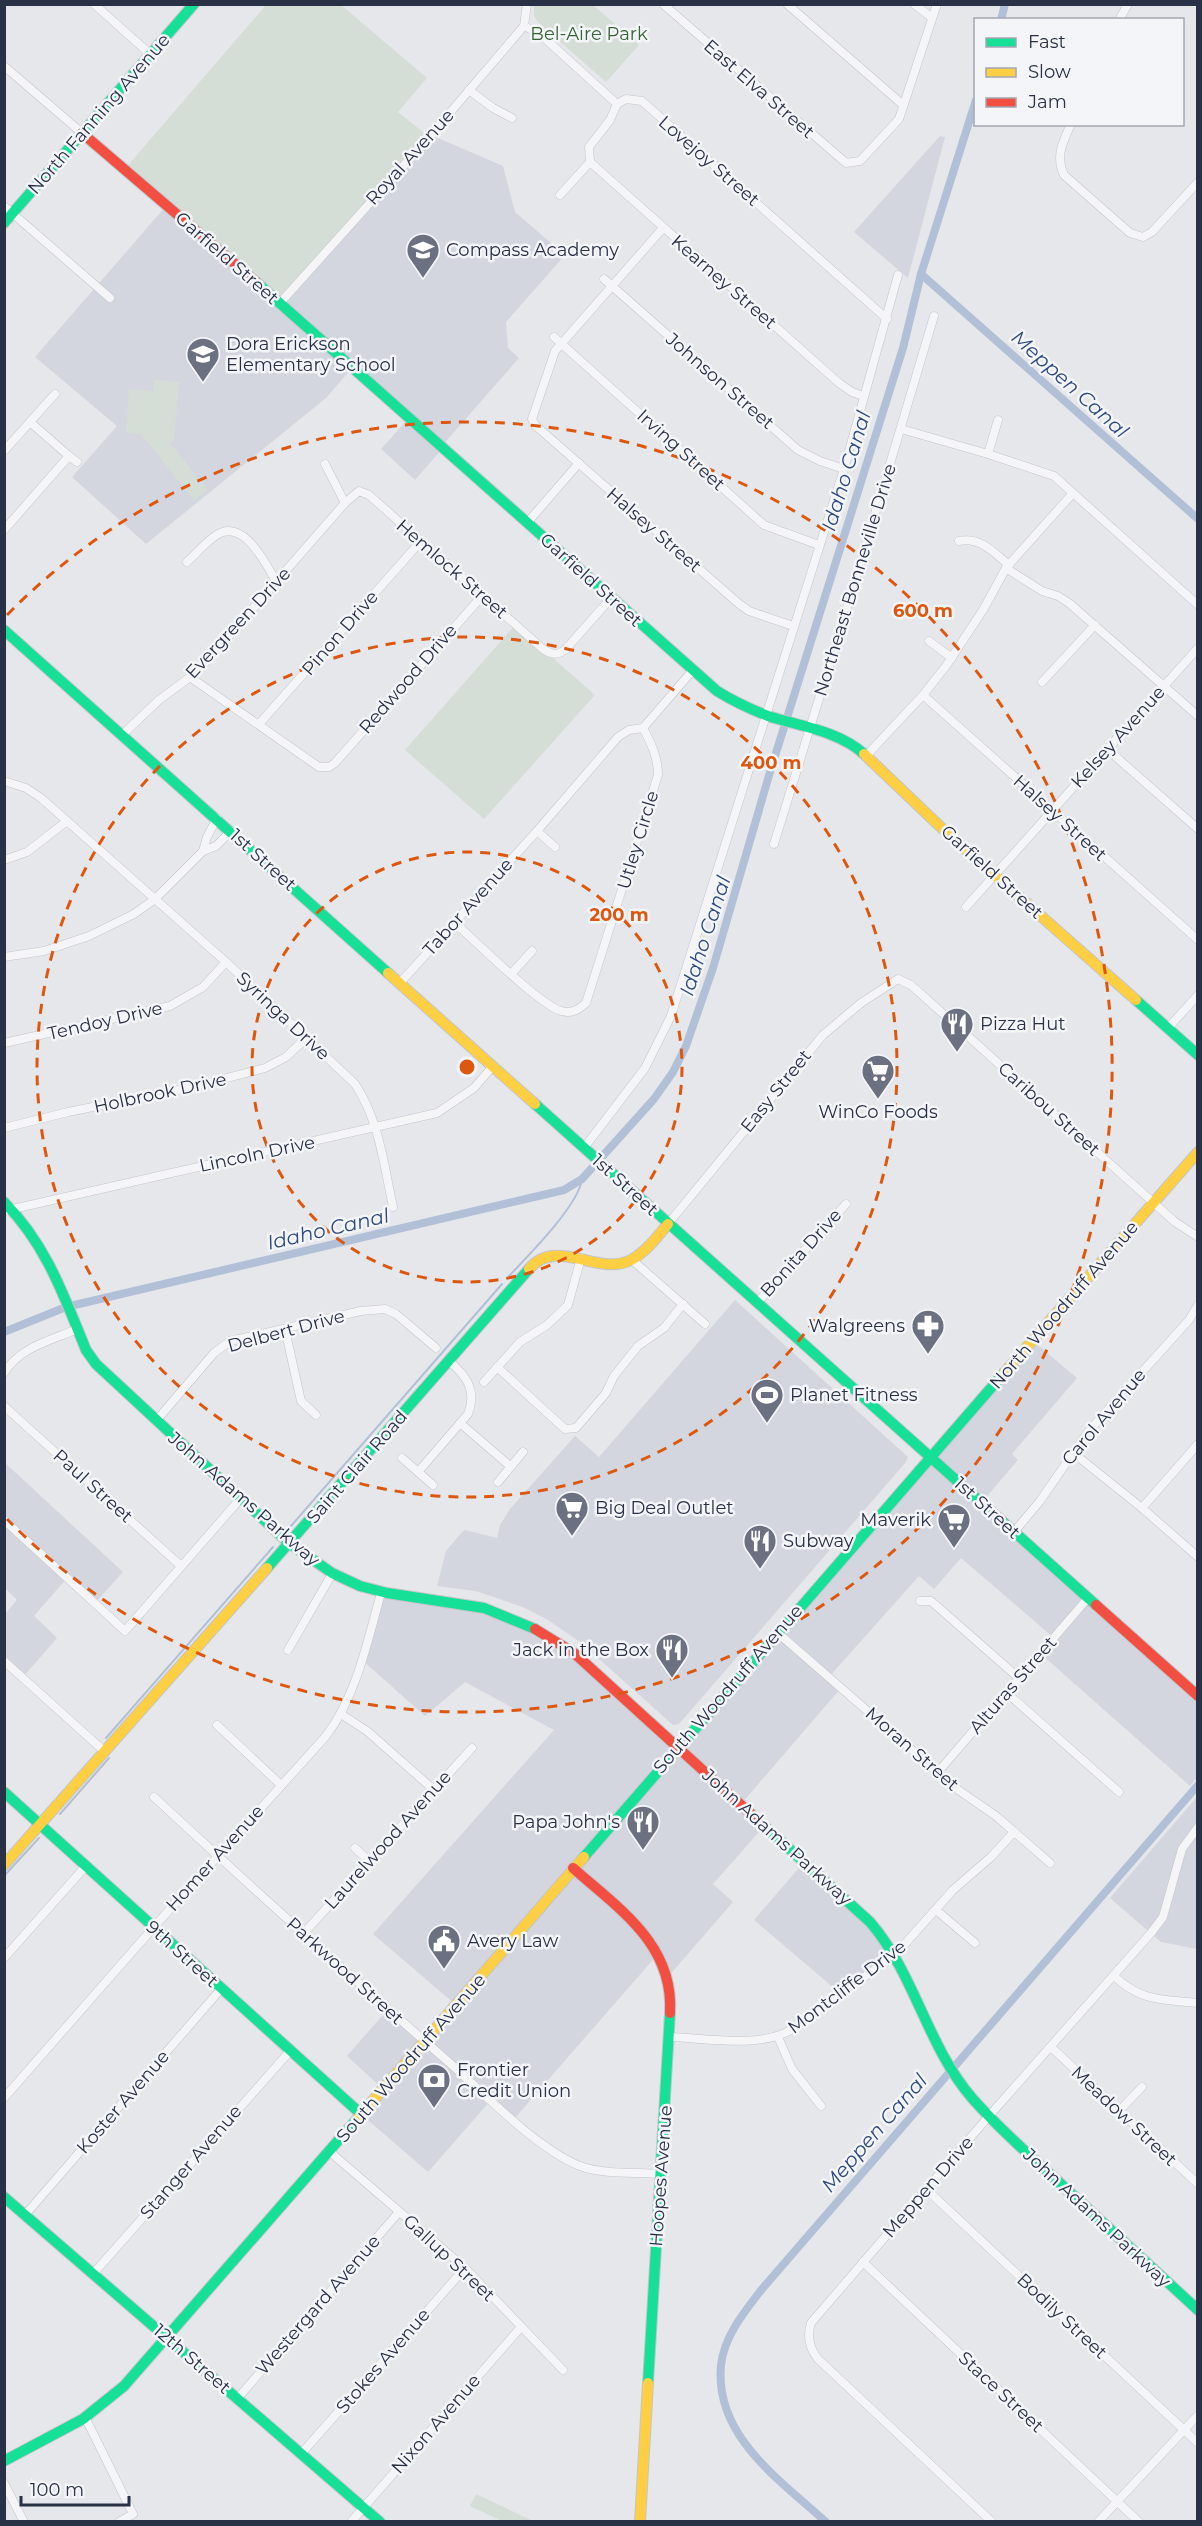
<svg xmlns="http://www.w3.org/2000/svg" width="1202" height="2526" viewBox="0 0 1202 2526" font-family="Montserrat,sans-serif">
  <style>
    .built { fill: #d3d6de }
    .green { fill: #d4ded6 }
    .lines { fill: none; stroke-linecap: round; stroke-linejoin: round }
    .stream { stroke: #b2c0d7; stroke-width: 2 }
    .canal { stroke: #b2c0d7; stroke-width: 8 }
    .street-casing { stroke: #c3c5c9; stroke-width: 9 }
    .fast-casing { stroke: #c3c5c9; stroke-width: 12 }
    .slow-casing { stroke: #c3c5c9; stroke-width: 12 }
    .jam-casing { stroke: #c3c5c9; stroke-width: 12 }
    .street { stroke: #f5f5f7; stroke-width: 8 }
    .fast { stroke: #16e098; stroke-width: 10 }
    .slow { stroke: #ffcf43; stroke-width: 10 }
    .jam { stroke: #f24e42; stroke-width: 10 }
    .ring { fill: none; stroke: #de570f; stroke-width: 3; stroke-dasharray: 10 8 }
    .labels { text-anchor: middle; stroke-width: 5; stroke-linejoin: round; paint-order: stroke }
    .park-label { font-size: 18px; fill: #396435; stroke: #f4f5f9 }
    .street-label { font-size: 18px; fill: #293147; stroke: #f4f5f9 }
    .poi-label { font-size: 18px; fill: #293147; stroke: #f4f5f9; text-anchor: start }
    .water-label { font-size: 20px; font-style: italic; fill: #2f4a7f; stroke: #f4f5f9 }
    .centre { fill: #de570f; stroke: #f4f5f9; stroke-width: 3 }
    .ring-label { font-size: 18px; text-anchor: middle; font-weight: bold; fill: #de570f; stroke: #f4f5f9; stroke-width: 5; stroke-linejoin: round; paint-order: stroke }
  </style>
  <rect width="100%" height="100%" fill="#e5e7eb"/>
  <g class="built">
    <path d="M431,135L503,166L515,212L565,255L506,322L508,348L519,358L441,447L442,449L415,480L381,449L408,419L352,368L326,398L146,544L72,477L117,426L35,357L166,206Z"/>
    <path d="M940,136L945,137L908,278L854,232Z"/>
    <path d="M735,1300L908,1457L906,1462L679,1724L673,1725L580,1642L548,1620L525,1608L494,1597L475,1591L437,1586L446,1551L462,1532L465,1530L497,1538L500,1525L510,1509L575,1436L599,1457Z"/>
    <path d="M1032,1340L1077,1378L1012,1454L1018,1460L981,1503L1197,1696V1777L1190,1786L1041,1654L1054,1638L961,1558L934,1589L919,1576L829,1677L841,1688L742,1803L765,1825L713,1884L733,1902L667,1978L658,1954L514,2119L491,2100L428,2172L361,2114L383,2089L347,2056L388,2009L425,2042L456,2005L373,1934L554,1730L465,1682L425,1716L362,1660L381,1593L468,1605L543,1633L678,1746Z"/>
    <path d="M4,1462L123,1572L95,1603L67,1578L34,1616L57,1638L23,1677L5,1661V1614L17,1600L5,1588Z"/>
    <path d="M1197,1797V1949L1161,1942L1110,1898Z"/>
    <path d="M804,1862L895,1955L841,1994L754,1920Z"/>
  </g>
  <g class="green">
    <path d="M266,5H341L427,78L398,112L429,137L280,303L124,170Z"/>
    <path d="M534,5H593L639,45L606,82L538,22L534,16Z"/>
    <path d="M154,380L179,382L174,440L170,443L208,490L194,500L141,434L126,433L129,389L153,391Z"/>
    <path d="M515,625L595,695L484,819L405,750Z"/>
    <path d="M476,2494L533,2521H502L470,2506Z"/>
  </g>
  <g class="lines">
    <g class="stream">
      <path d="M507,1278C527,1257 579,1205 582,1179"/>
      <path d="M291,1526L502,1284"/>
      <path d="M106,1738L273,1547"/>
      <path d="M60,1814L109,1758"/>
      <path d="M4,1876L39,1838"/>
    </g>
    <g class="canal">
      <path d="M1001,20L1005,4"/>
      <path d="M921,274L1198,519"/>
      <path d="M4,1332L66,1307L564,1190L582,1179L654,1099L673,1072L686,1046L713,968L770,772L903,348L921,274L976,100"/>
      <path d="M826,2522C780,2480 714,2436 721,2365C724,2336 745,2311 762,2289L1198,1785"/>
    </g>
    <g class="street-casing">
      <g id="street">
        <path d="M94,4L150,54"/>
        <path d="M663,4L846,163L860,161L899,119L937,4"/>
        <path d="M787,4L902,104"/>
        <path d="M914,4L931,17"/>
        <path d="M1119,20L1128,4"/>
        <path d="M524,26L540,34L617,104"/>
        <path d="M4,66L82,133"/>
        <path d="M469,90L493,108L512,118"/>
        <path d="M617,104L626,99L642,101L887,319"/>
        <path d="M1071,124C1063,142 1055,156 1064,175L1130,233L1143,237L1152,232L1198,182"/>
        <path d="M590,162L839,383L852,392L863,396"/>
        <path d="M560,195L590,162L589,147L610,120L617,104"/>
        <path d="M4,206L110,298"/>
        <path d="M663,228L555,351L532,419L535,425L738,603L749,611L793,626"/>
        <path d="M604,279L798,450L820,461L844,469"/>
        <path d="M280,303L431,135L524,26L527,4"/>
        <path d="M554,337L764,525L819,545"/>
        <path d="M901,429L988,454L1054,476L1198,605"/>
        <path d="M4,451L55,394"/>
        <path d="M988,454L998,420"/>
        <path d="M69,456L77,462"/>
        <path d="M325,464L345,503"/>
        <path d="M527,523L579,463"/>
        <path d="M4,530L69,456L30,422"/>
        <path d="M959,541C981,537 993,552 1009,565"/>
        <path d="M187,562C196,554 205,543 215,536C243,516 265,563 276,581"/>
        <path d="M1006,568L1042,591L1058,596L1069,603L1198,716"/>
        <path d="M929,641L952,658"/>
        <path d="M190,677L319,767H329L335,763L482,596"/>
        <path d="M1042,682L1095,625"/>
        <path d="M923,695L1198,940"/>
        <path d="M259,724L421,541"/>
        <path d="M123,734L159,700L190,677L206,662L345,503L359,491L369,495L543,649C551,654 557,656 565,650L611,598"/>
        <path d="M1107,749L1198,829"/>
        <path d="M866,756L923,695L946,666L983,610L1006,568L1073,493"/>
        <path d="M4,781L26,788L41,798L226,962L355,1084C379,1120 384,1165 393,1207"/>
        <path d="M537,831L555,847"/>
        <path d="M774,844L844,618L934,316"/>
        <path d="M203,851L207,837L217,818"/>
        <path d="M4,860L27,852L67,821"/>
        <path d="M966,907L1198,648"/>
        <path d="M454,922C474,940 540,1005 561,1011C571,1014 578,1010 586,1003L658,775C658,757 651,743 643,728"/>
        <path d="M4,957L44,951L89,936L134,914L155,899L203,851L216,846L231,831"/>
        <path d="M512,973L532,951"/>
        <path d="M400,983L537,831L618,737L629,730L643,728L693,670"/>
        <path d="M1168,1028L1198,995"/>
        <path d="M4,1043L170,1006L203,987L226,962"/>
        <path d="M4,1128L68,1112L193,1087L265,1068L286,1057L306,1038"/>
        <path d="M584,1148L645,1068L671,1016L844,469L898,275"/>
        <path d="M4,1211L437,1113L474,1088L493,1066"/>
        <path d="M668,1224L823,1035L861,1003L898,979L911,985L1175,1222L1198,1237"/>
        <path d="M631,1259L705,1324"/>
        <path d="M757,1303L846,1204"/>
        <path d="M285,1329L301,1401L316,1415"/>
        <path d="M497,1367L565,1429L576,1428L606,1393L614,1376L638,1346L664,1328L683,1304"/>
        <path d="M4,1373C20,1347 50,1341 77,1329"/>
        <path d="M484,1382L520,1342L547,1325L568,1305L581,1258"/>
        <path d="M4,1406L181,1566"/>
        <path d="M156,1421L214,1353L230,1341L361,1311L385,1309L396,1314L436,1348"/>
        <path d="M460,1423L510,1466"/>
        <path d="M1072,1452L1142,1508L1198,1557"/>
        <path d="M402,1458L433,1485"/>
        <path d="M418,1472L468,1414C477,1391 467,1376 449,1361"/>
        <path d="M498,1482L523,1452"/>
        <path d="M1142,1508L1198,1444"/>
        <path d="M4,1520L125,1631L240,1499"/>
        <path d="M1014,1532L1040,1501L1087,1433L1189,1320L1198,1305"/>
        <path d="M920,1601H931L1020,1679"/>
        <path d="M778,1633L957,1789L996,1816L1050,1863"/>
        <path d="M288,1650L332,1574"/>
        <path d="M4,1661L104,1751"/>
        <path d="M1007,1693L1119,1792"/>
        <path d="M341,1714L367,1731L433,1789"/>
        <path d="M217,1725L281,1785"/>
        <path d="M938,1772L1088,1598"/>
        <path d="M154,1797C252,1888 351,1977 452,2065C485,2095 539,2150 580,2166C604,2175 636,2172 661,2174"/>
        <path d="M355,1848L370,1862"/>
        <path d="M936,1910L975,1943"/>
        <path d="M304,1933L472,1748"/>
        <path d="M4,1958L85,1867"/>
        <path d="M1114,1976C1142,2002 1161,1999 1198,2003"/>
        <path d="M670,2037C705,2038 758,2048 789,2031L895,1955L953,1890L991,1857L1014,1832"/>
        <path d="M778,2037L792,2069L821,2106"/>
        <path d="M1051,2047L1198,2184"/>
        <path d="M4,2098L153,1928L326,1736C357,1695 367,1642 381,1593"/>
        <path d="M1120,2110L1142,2087"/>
        <path d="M330,2152L465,2268L563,2370"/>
        <path d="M926,2189L1198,2443"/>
        <path d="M25,2215L221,1989"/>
        <path d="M863,2262L1139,2522"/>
        <path d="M93,2274L290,2051"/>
        <path d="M237,2399L399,2212"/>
        <path d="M85,2417L133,2514L119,2522"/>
        <path d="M301,2454L465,2268"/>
        <path d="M4,2483L24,2522"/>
        <path d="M351,2522L521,2327"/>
        <path d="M992,2522L818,2359C809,2348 807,2336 811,2323L989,2116L1151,1933L1163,1917L1182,1849L1198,1827"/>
        <path d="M1098,2522L1198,2415"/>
      </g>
    </g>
    <g class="fast-casing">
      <g id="fast">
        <path d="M4,223L194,4"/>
        <path d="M256,282L717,691C733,701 750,709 768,716C799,726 839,731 864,754"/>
        <path d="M4,630L388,973"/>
        <path d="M1136,1000L1198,1055"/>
        <path d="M535,1104L1096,1605"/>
        <path d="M4,1202C46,1244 64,1296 86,1350L96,1364L289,1543L332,1573L360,1586L387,1593L484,1608L535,1629"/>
        <path d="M267,1568L529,1269"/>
        <path d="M4,1792L361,2114"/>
        <path d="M762,1824L870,1922C915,1974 927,2046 972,2098C1000,2130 1033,2158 1064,2187C1109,2228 1153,2269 1198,2310"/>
        <path d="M584,1857L1004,1373"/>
        <path d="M4,2197L380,2522"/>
        <path d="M648,2383L670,2013"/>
        <path d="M4,2461L83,2419L124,2386L357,2119"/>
      </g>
    </g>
    <g class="slow-casing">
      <g id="slow">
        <path d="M864,754L948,834L1136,1000"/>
        <path d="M388,973L535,1104"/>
        <path d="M529,1269C557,1236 597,1277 631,1260C646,1252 657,1237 668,1224"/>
        <path d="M1004,1373L1198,1152"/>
        <path d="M4,1865L267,1568"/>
        <path d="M357,2119L584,1857"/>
        <path d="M640,2522L648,2383"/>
      </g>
    </g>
    <g class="jam-casing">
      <g id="jam">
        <path d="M82,133L256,282"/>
        <path d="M1096,1605L1198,1696"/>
        <path d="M535,1629L574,1653L762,1824"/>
        <path d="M573,1868C619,1909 674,1944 670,2013"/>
      </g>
    </g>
    <use href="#street" class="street"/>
    <use href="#fast" class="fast"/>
    <use href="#slow" class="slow"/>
    <use href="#jam" class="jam"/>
  </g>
  <g class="ring">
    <circle cx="467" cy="1067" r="215"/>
    <circle cx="467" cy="1067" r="430"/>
    <path d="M7 615A645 645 0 1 1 7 1519"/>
  </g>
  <defs>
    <g id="school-pin" transform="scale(1.725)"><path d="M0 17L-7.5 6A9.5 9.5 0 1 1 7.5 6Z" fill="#6b7180" stroke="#f4f5f9"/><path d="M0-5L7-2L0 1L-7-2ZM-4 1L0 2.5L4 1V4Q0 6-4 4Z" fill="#fff"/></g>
    <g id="restaurant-pin" transform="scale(1.725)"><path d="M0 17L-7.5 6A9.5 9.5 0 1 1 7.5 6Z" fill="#6b7180" stroke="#f4f5f9"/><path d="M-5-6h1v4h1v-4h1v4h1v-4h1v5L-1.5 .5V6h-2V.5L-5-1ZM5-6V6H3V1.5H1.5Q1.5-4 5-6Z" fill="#fff"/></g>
    <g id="supermarket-pin" transform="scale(1.725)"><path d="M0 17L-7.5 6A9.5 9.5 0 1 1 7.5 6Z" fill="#6b7180" stroke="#f4f5f9"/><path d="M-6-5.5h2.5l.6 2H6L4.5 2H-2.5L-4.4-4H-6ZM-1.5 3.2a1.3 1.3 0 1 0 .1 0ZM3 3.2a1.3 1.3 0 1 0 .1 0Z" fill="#fff"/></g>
    <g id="pharmacy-pin" transform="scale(1.725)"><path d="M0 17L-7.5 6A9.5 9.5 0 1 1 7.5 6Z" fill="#6b7180" stroke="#f4f5f9"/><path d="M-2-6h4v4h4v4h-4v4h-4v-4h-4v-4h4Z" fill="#fff"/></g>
    <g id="stadium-pin" transform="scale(1.725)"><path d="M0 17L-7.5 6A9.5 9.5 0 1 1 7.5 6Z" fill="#6b7180" stroke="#f4f5f9"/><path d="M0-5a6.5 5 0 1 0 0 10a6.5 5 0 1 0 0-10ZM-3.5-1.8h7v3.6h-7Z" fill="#fff"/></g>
    <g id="civic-pin" transform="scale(1.725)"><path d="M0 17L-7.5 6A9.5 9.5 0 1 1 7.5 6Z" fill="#6b7180" stroke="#f4f5f9"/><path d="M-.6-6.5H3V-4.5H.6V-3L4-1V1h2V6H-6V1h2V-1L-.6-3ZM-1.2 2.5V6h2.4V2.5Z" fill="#fff"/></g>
    <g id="bank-pin" transform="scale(1.725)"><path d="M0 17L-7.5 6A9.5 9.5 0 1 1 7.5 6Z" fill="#6b7180" stroke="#f4f5f9"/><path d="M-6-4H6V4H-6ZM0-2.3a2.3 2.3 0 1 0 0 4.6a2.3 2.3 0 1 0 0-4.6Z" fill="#fff"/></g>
  </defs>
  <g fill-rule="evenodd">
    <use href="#school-pin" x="423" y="250"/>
    <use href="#school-pin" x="203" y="354"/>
    <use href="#restaurant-pin" x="957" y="1024"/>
    <use href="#supermarket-pin" x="878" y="1071"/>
    <use href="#pharmacy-pin" x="928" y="1326"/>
    <use href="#stadium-pin" x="767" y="1395"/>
    <use href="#supermarket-pin" x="572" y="1508"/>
    <use href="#supermarket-pin" x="954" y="1520"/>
    <use href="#restaurant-pin" x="760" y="1541"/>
    <use href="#restaurant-pin" x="672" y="1650"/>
    <use href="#restaurant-pin" x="643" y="1822"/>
    <use href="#civic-pin" x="444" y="1941"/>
    <use href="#bank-pin" x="434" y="2080"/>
  </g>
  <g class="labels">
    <g class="park-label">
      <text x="589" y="40">Bel-Aire Park</text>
    </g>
    <g class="street-label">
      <text transform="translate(759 89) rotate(41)" y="6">East Elva Street</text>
      <text transform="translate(99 114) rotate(-49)" y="6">North Fanning Avenue</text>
      <text transform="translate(410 157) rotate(-48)" y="6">Royal Avenue</text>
      <text transform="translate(709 161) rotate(41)" y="6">Lovejoy Street</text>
      <text transform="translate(227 258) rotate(41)" y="6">Garfield Street</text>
      <text transform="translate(724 282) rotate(41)" y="6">Kearney Street</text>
      <text transform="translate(720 381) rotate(41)" y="6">Johnson Street</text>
      <text transform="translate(681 450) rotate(42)" y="6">Irving Street</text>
      <text transform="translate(654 530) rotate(41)" y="6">Halsey Street</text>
      <text transform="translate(452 569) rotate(41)" y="6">Hemlock Street</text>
      <text transform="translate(591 580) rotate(42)" y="6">Garfield Street</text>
      <text transform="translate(855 580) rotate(-73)" y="6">Northeast Bonneville Drive</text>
      <text transform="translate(238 623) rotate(-47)" y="6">Evergreen Drive</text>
      <text transform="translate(340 633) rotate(-49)" y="6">Pinon Drive</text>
      <text transform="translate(408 679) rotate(-49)" y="6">Redwood Drive</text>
      <text transform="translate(1118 737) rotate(-48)" y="6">Kelsey Avenue</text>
      <text transform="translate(1060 818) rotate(42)" y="6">Halsey Street</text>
      <text transform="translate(638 840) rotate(-73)" y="6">Utley Circle</text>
      <text transform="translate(263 860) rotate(42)" y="6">1st Street</text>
      <text transform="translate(992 872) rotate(42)" y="6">Garfield Street</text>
      <text transform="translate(468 907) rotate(-48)" y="6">Tabor Avenue</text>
      <text transform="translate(283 1016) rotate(43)" y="6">Syringa Drive</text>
      <text transform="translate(105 1021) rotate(-13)" y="6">Tendoy Drive</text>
      <text transform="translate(776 1091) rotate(-51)" y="6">Easy Street</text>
      <text transform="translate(160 1093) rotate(-12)" y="6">Holbrook Drive</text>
      <text transform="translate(1049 1109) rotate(42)" y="6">Caribou Street</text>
      <text transform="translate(257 1154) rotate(-12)" y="6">Lincoln Drive</text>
      <text transform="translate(625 1185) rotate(42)" y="6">1st Street</text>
      <text transform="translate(801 1253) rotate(-48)" y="6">Bonita Drive</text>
      <text transform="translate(1064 1305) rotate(-49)" y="6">North Woodruff Avenue</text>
      <text transform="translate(286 1331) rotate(-15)" y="6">Delbert Drive</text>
      <text transform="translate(1104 1417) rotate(-50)" y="6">Carol Avenue</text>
      <text transform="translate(357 1467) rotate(-49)" y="6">Saint Clair Road</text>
      <text transform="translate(93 1486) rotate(42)" y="6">Paul Street</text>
      <text transform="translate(244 1499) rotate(41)" y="6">John Adams Parkway</text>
      <text transform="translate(987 1508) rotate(42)" y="6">1st Street</text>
      <text transform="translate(1013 1685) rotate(-49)" y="6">Alturas Street</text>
      <text transform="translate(728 1689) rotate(-49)" y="6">South Woodruff Avenue</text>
      <text transform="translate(912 1749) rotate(41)" y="6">Moran Street</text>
      <text transform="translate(777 1837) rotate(42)" y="6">John Adams Parkway</text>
      <text transform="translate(388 1840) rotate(-48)" y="6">Laurelwood Avenue</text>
      <text transform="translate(215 1858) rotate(-48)" y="6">Homer Avenue</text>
      <text transform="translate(182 1954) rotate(42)" y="6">9th Street</text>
      <text transform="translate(345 1971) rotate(42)" y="6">Parkwood Street</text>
      <text transform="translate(847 1987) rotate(-37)" y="6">Montcliffe Drive</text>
      <text transform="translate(411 2058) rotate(-49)" y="6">South Woodruff Avenue</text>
      <text transform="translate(123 2102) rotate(-49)" y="6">Koster Avenue</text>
      <text transform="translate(1124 2116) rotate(43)" y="6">Meadow Street</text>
      <text transform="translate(191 2162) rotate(-49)" y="6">Stanger Avenue</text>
      <text transform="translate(661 2176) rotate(-86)" y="6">Hoopes Avenue</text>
      <text transform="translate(928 2187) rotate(-49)" y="6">Meppen Drive</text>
      <text transform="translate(1097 2218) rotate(43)" y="6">John Adams Parkway</text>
      <text transform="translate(449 2258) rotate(43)" y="6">Gallup Street</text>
      <text transform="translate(318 2305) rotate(-49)" y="6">Westergard Avenue</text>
      <text transform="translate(1062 2316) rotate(43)" y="6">Bodily Street</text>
      <text transform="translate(192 2359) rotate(41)" y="6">12th Street</text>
      <text transform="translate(383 2361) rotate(-49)" y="6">Stokes Avenue</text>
      <text transform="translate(1001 2392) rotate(43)" y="6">Stace Street</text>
      <text transform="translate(436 2424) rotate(-49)" y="6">Nixon Avenue</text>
    </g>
    <g class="poi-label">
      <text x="446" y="256">Compass Academy</text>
      <text x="226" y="350">Dora Erickson<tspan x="226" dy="21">Elementary School</tspan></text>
      <text x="980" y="1030">Pizza Hut</text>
      <text x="878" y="1118" text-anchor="middle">WinCo Foods</text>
      <text x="905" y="1332" text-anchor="end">Walgreens</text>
      <text x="790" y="1401">Planet Fitness</text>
      <text x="595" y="1514">Big Deal Outlet</text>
      <text x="931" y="1526" text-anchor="end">Maverik</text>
      <text x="783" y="1547">Subway</text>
      <text x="649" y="1656" text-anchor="end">Jack in the Box</text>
      <text x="620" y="1828" text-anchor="end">Papa John's</text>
      <text x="467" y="1947">Avery Law</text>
      <text x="457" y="2076">Frontier<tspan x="457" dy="21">Credit Union</tspan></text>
    </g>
    <g class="water-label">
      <text transform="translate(1070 384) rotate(42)" y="7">Meppen Canal</text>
      <text transform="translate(846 471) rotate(-73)" y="7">Idaho Canal</text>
      <text transform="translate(705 936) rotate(-72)" y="7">Idaho Canal</text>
      <text transform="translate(328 1229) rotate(-13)" y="7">Idaho Canal</text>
      <text transform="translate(874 2133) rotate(-49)" y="7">Meppen Canal</text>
    </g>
  </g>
  <circle cx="467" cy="1067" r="9" class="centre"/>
  <g class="ring-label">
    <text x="923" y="617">600 m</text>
    <text x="771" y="769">400 m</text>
    <text x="619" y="921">200 m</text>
  </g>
  <rect width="1202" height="2526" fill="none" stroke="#293147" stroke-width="12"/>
  <rect x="974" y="18" width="210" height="108" fill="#f4f5f9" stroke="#a3a7b2" stroke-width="1.5"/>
  <rect x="986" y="38" width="30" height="9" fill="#16e098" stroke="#a3a7b2" stroke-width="1.5"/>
  <text x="1028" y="48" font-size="18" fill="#293147">Fast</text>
  <rect x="986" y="68" width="30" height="9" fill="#ffcf43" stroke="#a3a7b2" stroke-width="1.5"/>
  <text x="1028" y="78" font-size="18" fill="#293147">Slow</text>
  <rect x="986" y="98" width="30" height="9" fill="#f24e42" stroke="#a3a7b2" stroke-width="1.5"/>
  <text x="1028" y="108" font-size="18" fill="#293147">Jam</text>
  <path d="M21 2496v9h108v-9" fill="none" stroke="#293147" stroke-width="3"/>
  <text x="30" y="2496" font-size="18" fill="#293147" stroke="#f4f5f9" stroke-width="4.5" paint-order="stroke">100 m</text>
</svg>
